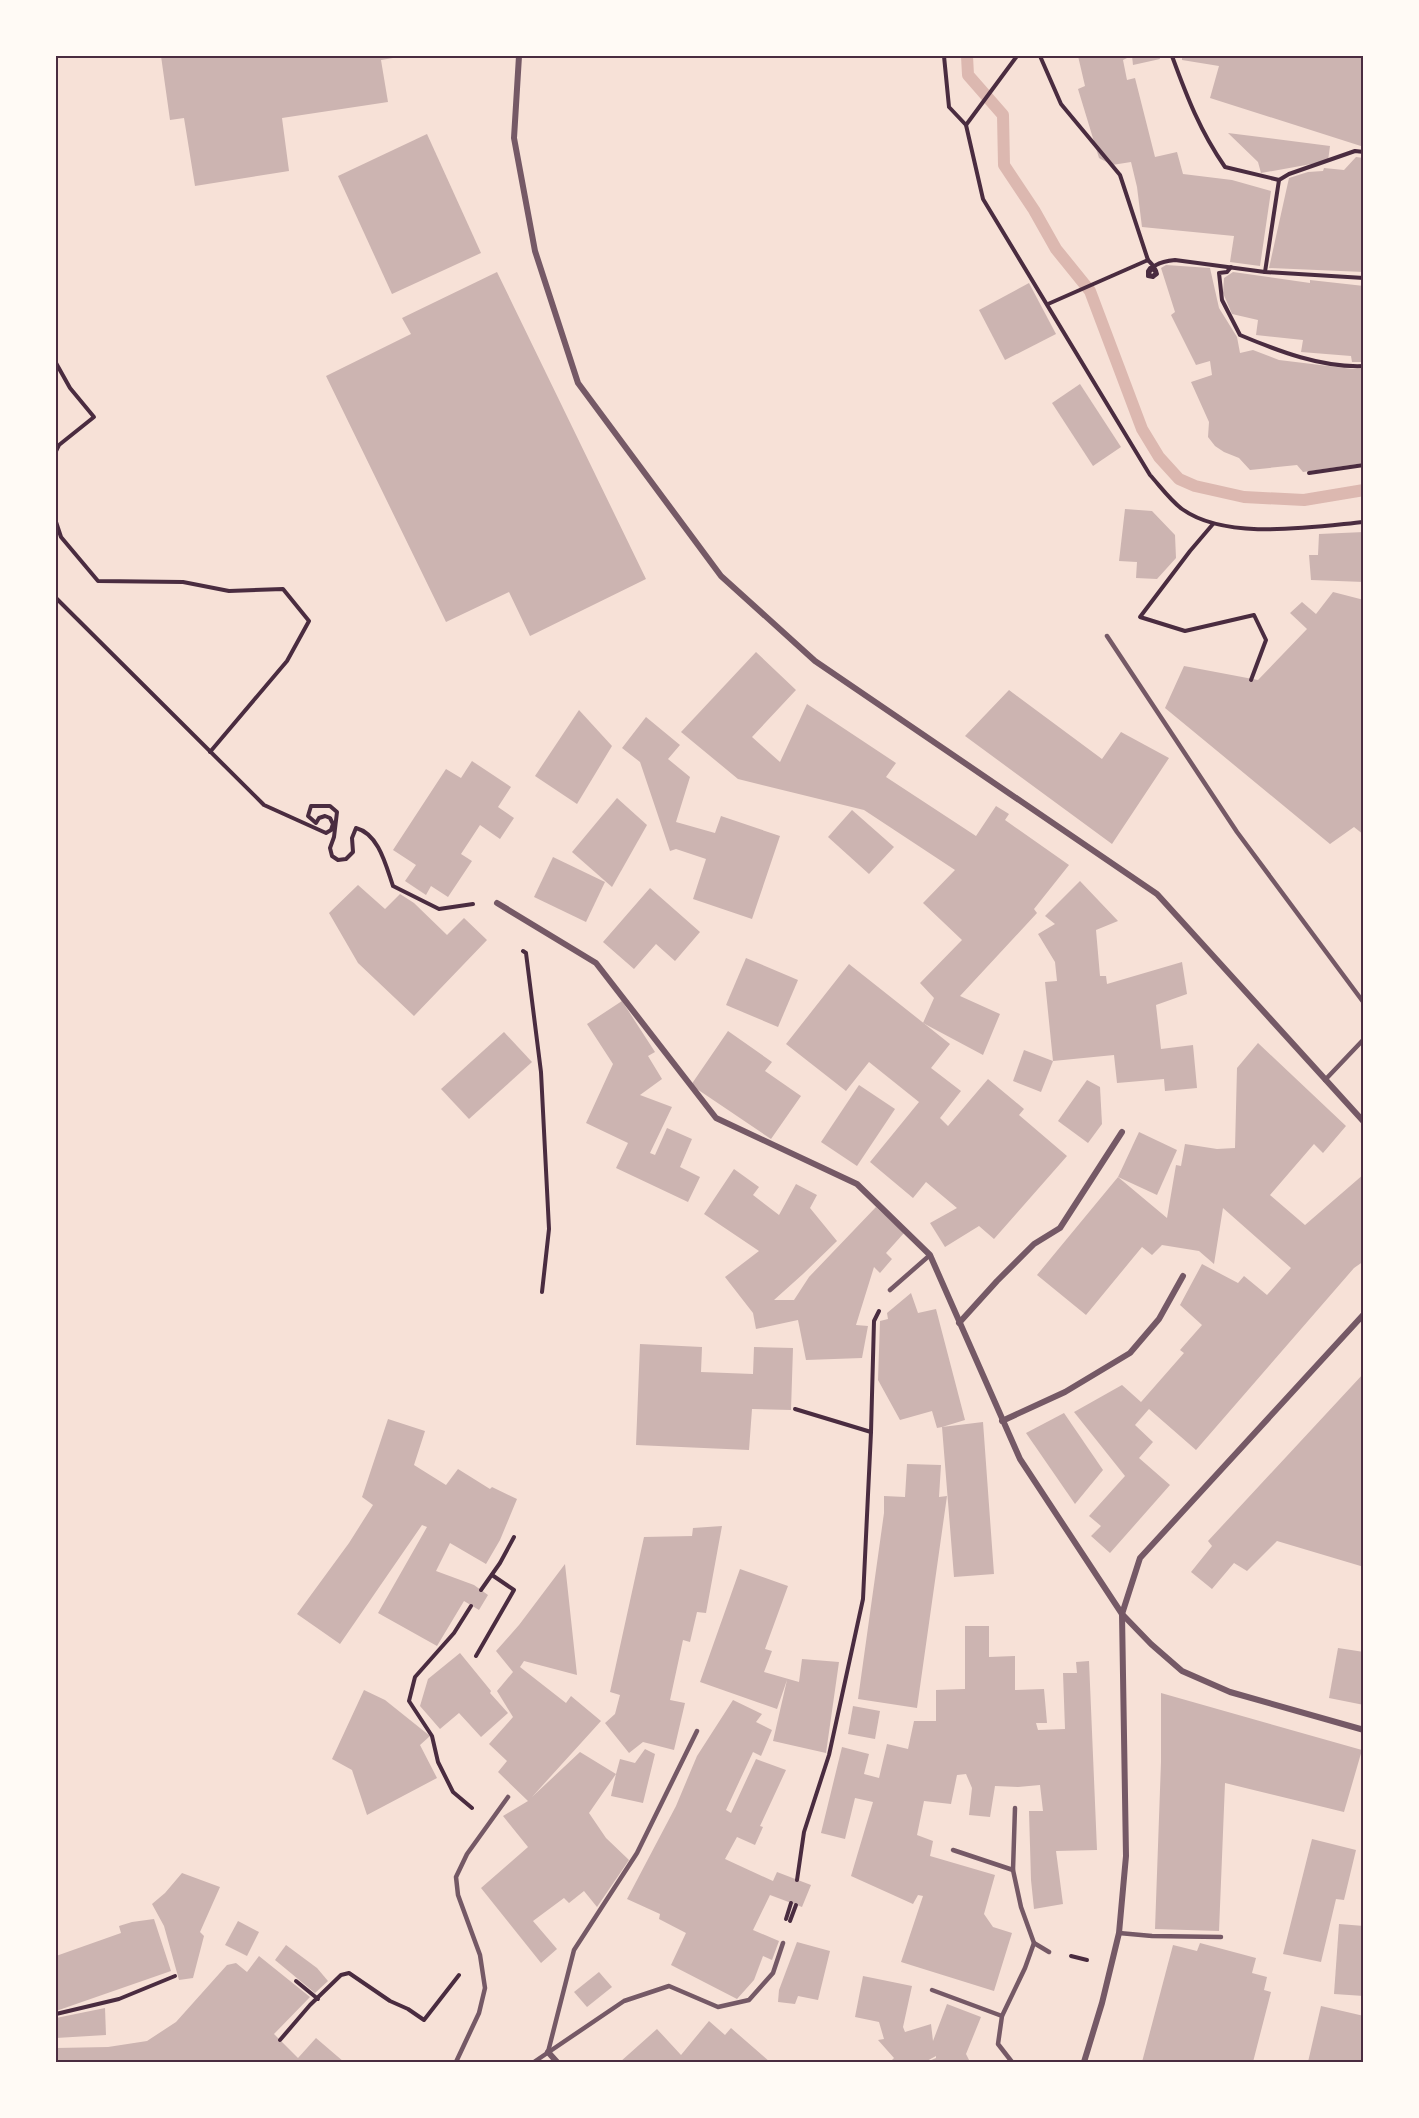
<svg xmlns="http://www.w3.org/2000/svg" width="1419" height="2118" viewBox="0 0 1419 2118" font-family="Barlow,sans-serif">
  <style>
    .lines { fill: none; stroke-linecap: round; stroke-linejoin: round }
    .stream { stroke: #dcb8b0; stroke-width: 12 }
    .building { fill: #ccb4b1 }
    .path { stroke: #4a2c40; stroke-width: 4 }
    .service { stroke: #755966; stroke-width: 4.5 }
    .minor { stroke: #755966; stroke-width: 6 }
    .neatline { fill: none; stroke: #4a2c40; stroke-width: 2 }
  </style>
  <rect width="100%" height="100%" fill="#f7e1d7"/>
  <g class="lines">
    <path class="stream" d="M967,56L968,75L1003,115L1004,165L1034,210L1056,249L1090,291L1142,429L1159,457L1179,479L1195,486L1244,497L1304,500L1364,490"/>
  </g>
  <g class="building">
    <path d="M161,56H399V57L381,60L388,102L282,118L289,171L195,186L184,118L170,120Z"/>
    <path d="M1078,56H1131L1123,60L1127,80L1135,78L1155,157L1177,152L1183,174L1232,180L1271,191L1260,266L1230,262L1234,236L1142,227L1137,187L1131,162L1112,165L1099,158L1078,89L1085,86Z"/>
    <path d="M1132,56H1159L1160,59L1133,65Z"/>
    <path d="M1182,56H1364V147L1210,98L1219,66L1182,60Z"/>
    <path d="M1228,133L1330,146L1328,161L1261,173L1258,162Z"/>
    <path d="M427,134L481,253L392,294L338,176Z"/>
    <path d="M1356,157L1364,158V228H1362L1364,272L1269,268L1289,178L1308,172L1323,171L1324,168L1344,170Z"/>
    <path d="M1166,265L1210,268L1219,308L1237,337L1240,353L1253,350L1279,360L1353,369L1364,368V463L1303,472L1297,465L1250,470L1239,458L1224,452L1215,446L1208,437L1209,422L1191,382L1212,375L1210,361L1196,365L1171,315L1175,312L1161,268Z"/>
    <path d="M497,272L646,579L530,636L509,592L446,622L326,376L411,334L402,318Z"/>
    <path d="M1233,272L1310,283V280L1364,286V362H1352L1351,356L1301,352L1303,340L1256,335L1258,320L1232,314L1223,293L1224,278Z"/>
    <path d="M1029,283L1056,334L1005,360L979,310Z"/>
    <path d="M1080,384L1121,447L1093,466L1052,403Z"/>
    <path d="M1125,509L1152,511L1175,535L1176,558L1157,579L1136,578L1137,562L1119,561Z"/>
    <path d="M1364,532V582L1311,580L1309,555H1318L1319,534Z"/>
    <path d="M1333,592L1364,600V835L1354,827L1330,844L1165,708L1184,666L1258,680L1307,629L1290,613L1302,602L1316,614Z"/>
    <path d="M756,652L796,690L752,737L780,762L807,704L896,763L886,777L976,836L996,806L1009,814L1005,820L1069,865L1034,909L1037,913L960,996L1000,1014L983,1055L923,1023L934,998L920,983L962,940L923,903L955,870L864,810L738,779L681,732Z"/>
    <path d="M1009,690L1102,759L1121,732L1169,758L1112,844L965,736Z"/>
    <path d="M579,710L612,746L577,804L535,776Z"/>
    <path d="M646,717L680,745L668,759L690,777L676,822L715,833L721,816L780,836L752,919L693,899L706,859L676,849L670,851L640,762L622,748Z"/>
    <path d="M472,761L511,787L498,807L514,818L500,839L480,825L461,854L472,861L448,897L431,886L426,895L405,881L416,865L393,850L446,769L461,778Z"/>
    <path d="M617,798L647,825L612,887L572,852Z"/>
    <path d="M852,810L894,847L869,874L828,837Z"/>
    <path d="M553,857L605,882L586,922L534,897Z"/>
    <path d="M1080,881L1118,921L1096,930L1100,976H1106L1107,984L1182,962L1187,994L1156,1005L1161,1049L1193,1045L1197,1088L1165,1091L1164,1079L1117,1083L1114,1055L1053,1061L1045,982L1057,981L1055,962L1038,934L1055,924L1045,916Z"/>
    <path d="M358,885L385,909L400,894L414,903L447,935L464,918L487,940L414,1016L358,963L329,913Z"/>
    <path d="M650,888L700,932L675,961L656,944L634,969L603,942Z"/>
    <path d="M746,958L798,980L778,1027L726,1005Z"/>
    <path d="M849,964L950,1044L931,1068L961,1091L940,1118L948,1126L988,1079L1024,1109L1019,1115L1067,1156L994,1239L979,1226L945,1247L930,1223L957,1208L926,1182L913,1198L870,1162L919,1102L869,1062L846,1091L786,1044Z"/>
    <path d="M622,1001L655,1052L648,1056L662,1079L640,1095L672,1107L650,1153L655,1155L667,1128L692,1139L680,1167L700,1177L688,1202L616,1168L628,1143L586,1123L613,1064L587,1024Z"/>
    <path d="M728,1031L772,1062L765,1071L801,1096L771,1139L691,1085Z"/>
    <path d="M504,1032L532,1062L469,1119L441,1089Z"/>
    <path d="M1258,1043L1346,1126L1323,1153L1314,1144L1270,1195L1305,1225L1364,1174V1261L1354,1268L1196,1450L1149,1409L1135,1425L1153,1442L1139,1458L1170,1485L1110,1553L1091,1536L1101,1526L1089,1516L1125,1476L1074,1412L1122,1385L1141,1402L1184,1353L1180,1350L1202,1325L1180,1305L1202,1264L1238,1283L1244,1276L1267,1295L1291,1268L1223,1208L1214,1264L1199,1251L1162,1245L1152,1255L1142,1247L1086,1315L1037,1275L1118,1177L1167,1218L1176,1165L1181,1166L1185,1144L1217,1149L1235,1148L1237,1068Z"/>
    <path d="M1024,1050L1053,1061L1041,1092L1013,1081Z"/>
    <path d="M1087,1080L1100,1087L1102,1124L1088,1143L1058,1121Z"/>
    <path d="M859,1085L895,1109L857,1166L821,1142Z"/>
    <path d="M1139,1132L1177,1150L1157,1195L1118,1177Z"/>
    <path d="M734,1169L759,1187L753,1195L779,1215L796,1184L817,1195L810,1208L837,1241L803,1274L774,1300H794L809,1277L876,1207L904,1233L886,1253L892,1259L880,1273L874,1267L856,1325L868,1326L862,1358L806,1360L798,1320L756,1329L753,1313L725,1277L759,1251L704,1214Z"/>
    <path d="M911,1293L918,1313L936,1309L965,1420L942,1427L983,1422L994,1574L954,1577L942,1427L937,1428L932,1411L900,1420L878,1380L880,1321L888,1319L887,1313Z"/>
    <path d="M640,1344L702,1347L701,1372L753,1374L754,1347L793,1348L791,1410L752,1409L749,1450L636,1445Z"/>
    <path d="M1364,1373V1567L1277,1541L1247,1571L1234,1563L1212,1589L1191,1572L1212,1546L1208,1541Z"/>
    <path d="M1064,1413L1103,1470L1075,1504L1026,1433Z"/>
    <path d="M388,1419L425,1431L414,1465L446,1485L458,1469L490,1489L492,1487L517,1499L500,1540L486,1564L450,1543L436,1571L474,1585L488,1595L479,1610L464,1601L437,1646L378,1613L427,1527L422,1525L340,1644L297,1614L349,1543L373,1505L362,1497Z"/>
    <path d="M907,1464L941,1465L939,1497L947,1496L917,1708L858,1699L884,1513V1496L905,1497Z"/>
    <path d="M722,1526L706,1613L697,1612L690,1642L683,1640L670,1700L685,1703L674,1750L643,1742L629,1753L605,1723L615,1714L620,1695L610,1692L644,1537L692,1536L693,1528Z"/>
    <path d="M565,1564L577,1675L524,1661L520,1667L566,1703L571,1696L601,1721L532,1797L580,1752L616,1774L620,1759L635,1763L645,1749L655,1754L643,1803L611,1796L616,1774L589,1813L606,1838L629,1860L597,1907L584,1891L569,1903L564,1898L533,1921L557,1949L541,1963L481,1888L528,1847L503,1816L528,1801L498,1772L507,1761L489,1744L513,1717L497,1691L513,1672L496,1651L519,1625Z"/>
    <path d="M740,1569L788,1586L765,1649L772,1651L764,1672L799,1682L802,1659L839,1662L826,1753L773,1741L787,1680L777,1709L700,1682Z"/>
    <path d="M965,1626H989V1657L1015,1656V1690L1044,1689L1047,1723H1036L1038,1730L1065,1729L1063,1673H1077L1076,1662L1089,1661L1097,1850L1056,1851L1063,1904L1034,1909L1031,1880L1029,1811H1043L1040,1785L1018,1787L995,1786L990,1817L969,1815L972,1788L966,1774L957,1775L951,1804L924,1801L917,1835L933,1841L930,1856L995,1875L984,1914L993,1927L1012,1933L994,1991L901,1962L923,1896L918,1895L913,1904L851,1876L873,1802L855,1798L845,1839L821,1833L842,1747L869,1754L864,1774L879,1778L887,1744L908,1749L914,1721H936V1690L965,1689Z"/>
    <path d="M1338,1648L1364,1652V1705L1329,1698Z"/>
    <path d="M460,1653L491,1691L490,1693L508,1713L481,1737L459,1713L440,1729L420,1706L428,1679Z"/>
    <path d="M364,1690L385,1700L430,1736L420,1745L437,1778L367,1815L352,1770L332,1759Z"/>
    <path d="M1161,1693L1362,1750L1344,1812L1225,1783L1219,1931L1155,1929L1161,1762Z"/>
    <path d="M733,1700L762,1714L756,1722L772,1730L761,1756L753,1752L726,1810L731,1813L756,1759L786,1770L760,1826L763,1827L755,1845L737,1837L725,1859L773,1881L777,1872L811,1885L802,1907L770,1895L753,1930L779,1941L772,1960L763,1956L754,1980L737,1999L671,1965L686,1933L659,1919L660,1914L627,1899L676,1806L697,1756Z"/>
    <path d="M853,1706L880,1711L875,1739L848,1734Z"/>
    <path d="M1312,1839L1356,1850L1344,1900L1336,1899L1321,1962L1283,1954Z"/>
    <path d="M182,1873L220,1887L200,1932L204,1936L193,1978L179,1980L164,1926L152,1904L165,1893Z"/>
    <path d="M154,1919L171,1971L56,2011V1956L121,1933L119,1926L132,1922Z"/>
    <path d="M238,1921L259,1932L247,1956L225,1945Z"/>
    <path d="M1339,1924L1364,1926V1996L1334,1994Z"/>
    <path d="M797,1942L830,1951L818,2000L798,1996L795,2004L778,2002L779,1990Z"/>
    <path d="M1200,1943L1256,1958L1252,1973L1267,1977L1264,1990L1271,1992L1253,2062H1142L1173,1945L1197,1951Z"/>
    <path d="M286,1945L317,1968L328,1981L315,1993L275,1960Z"/>
    <path d="M259,1956L310,1997L274,2034L298,2058L316,2038L344,2062H56V2048L108,2047L147,2041L176,2022L227,1965L236,1963L247,1972Z"/>
    <path d="M599,1972L612,1987L587,2007L574,1992Z"/>
    <path d="M863,1976L912,1986L903,2027L905,2032L931,2024L933,2041L947,2004L981,2017L966,2054L970,2062H927L936,2058V2056L925,2062H890L894,2058L878,2040L884,2039L879,2022L855,2017Z"/>
    <path d="M1321,2006L1364,2016V2062H1308Z"/>
    <path d="M105,2008L106,2035L56,2038V2018Z"/>
    <path d="M709,2021L725,2035L731,2028L770,2062H620L657,2029L681,2055Z"/>
  </g>
  <g class="lines">
    <g class="path">
      <path d="M944,56L949,107L966,125L983,199L1150,475C1160,486 1170,500 1182,509C1226,541 1311,527 1364,522"/>
      <path d="M1040,56L1061,104L1120,175L1148,260"/>
      <path d="M1172,56C1187,97 1200,131 1225,167L1279,180"/>
      <path d="M966,125L1017,56"/>
      <path d="M1231,267L1227,272L1219,273L1222,300L1240,335C1278,351 1322,368 1364,366"/>
      <path d="M1265,272L1279,180L1289,174L1355,151L1364,152"/>
      <path d="M1048,304L1148,260C1152,264 1156,268 1157,274L1153,277L1148,276V271L1150,268C1154,269 1155,270 1156,274L1153,277L1148,276L1150,269C1153,269 1155,270 1156,273L1153,276L1149,275C1150,264 1165,261 1175,260L1265,272L1364,278"/>
      <path d="M56,363L70,388L94,417L59,445L56,451"/>
      <path d="M1309,473L1364,465"/>
      <path d="M56,522L61,537L98,581L183,582L229,591L283,589L309,621L287,661L210,752"/>
      <path d="M1213,524L1190,551L1140,617L1185,631L1254,615L1266,640L1251,680"/>
      <path d="M56,598L264,805L326,833L331,830L333,824L330,818L325,816L319,818L316,823L308,816L311,806H330L337,812L334,837L330,848L332,856L338,860L346,859L353,852L352,838L356,828C379,834 386,866 393,886L439,909L473,904"/>
      <path d="M523,951L526,953L541,1072L549,1229L542,1292"/>
      <path d="M795,1409L871,1432"/>
      <path d="M481,1590L500,1563L514,1537"/>
      <path d="M471,1606L454,1633L415,1677L409,1701L432,1736L438,1762L453,1792L472,1808"/>
      <path d="M476,1656L514,1590L492,1575"/>
      <path d="M797,1880L804,1832L829,1755L863,1599L871,1432L874,1321L879,1311"/>
      <path d="M786,1919L791,1903"/>
      <path d="M790,1921L796,1905"/>
      <path d="M1071,1956L1087,1960"/>
      <path d="M296,1981L318,1999"/>
      <path d="M56,2014L119,1999L175,1976"/>
      <path d="M280,2040L310,2005L341,1975L349,1973L390,2001L408,2009L424,2020L459,1975"/>
    </g>
    <g class="service">
      <path d="M1107,636L1237,832L1364,1003"/>
      <path d="M1325,1080L1364,1039"/>
      <path d="M890,1290L930,1255"/>
      <path d="M1015,1808L1013,1870L1021,1907L1034,1943"/>
      <path d="M953,1850L1013,1870"/>
      <path d="M1119,1933L1152,1936L1221,1937"/>
      <path d="M932,1990L1002,2016"/>
      <path d="M548,2052L574,1950L637,1853L697,1731"/>
      <path d="M456,2062L479,2013L485,1988L480,1955L458,1895L456,1877L467,1854L508,1797"/>
      <path d="M534,2062L624,2001L669,1986L718,2007L749,2000L773,1973L783,1943"/>
      <path d="M1012,2062L998,2044L1002,2016L1025,1968L1034,1943L1049,1952"/>
    </g>
    <g class="minor">
      <path d="M519,56L514,138L535,251L578,383L721,576L815,661L1157,894L1364,1122"/>
      <path d="M497,903L596,963L716,1118L857,1184L930,1255L1020,1459L1122,1614L1151,1644L1182,1671L1230,1692L1364,1730"/>
      <path d="M959,1323L997,1281L1034,1244L1060,1228L1122,1132"/>
      <path d="M1002,1421L1065,1392L1130,1353L1159,1319L1183,1276"/>
      <path d="M548,2052L557,2062"/>
      <path d="M1084,2062L1102,2003L1119,1933L1126,1856L1122,1614L1140,1558L1364,1314"/>
    </g>
  </g>
  <rect width="1419" height="2118" fill="none" stroke="#fffaf5" stroke-width="114"/>
  <rect x="57" y="57" width="1305" height="2004" class="neatline"/>
</svg>
